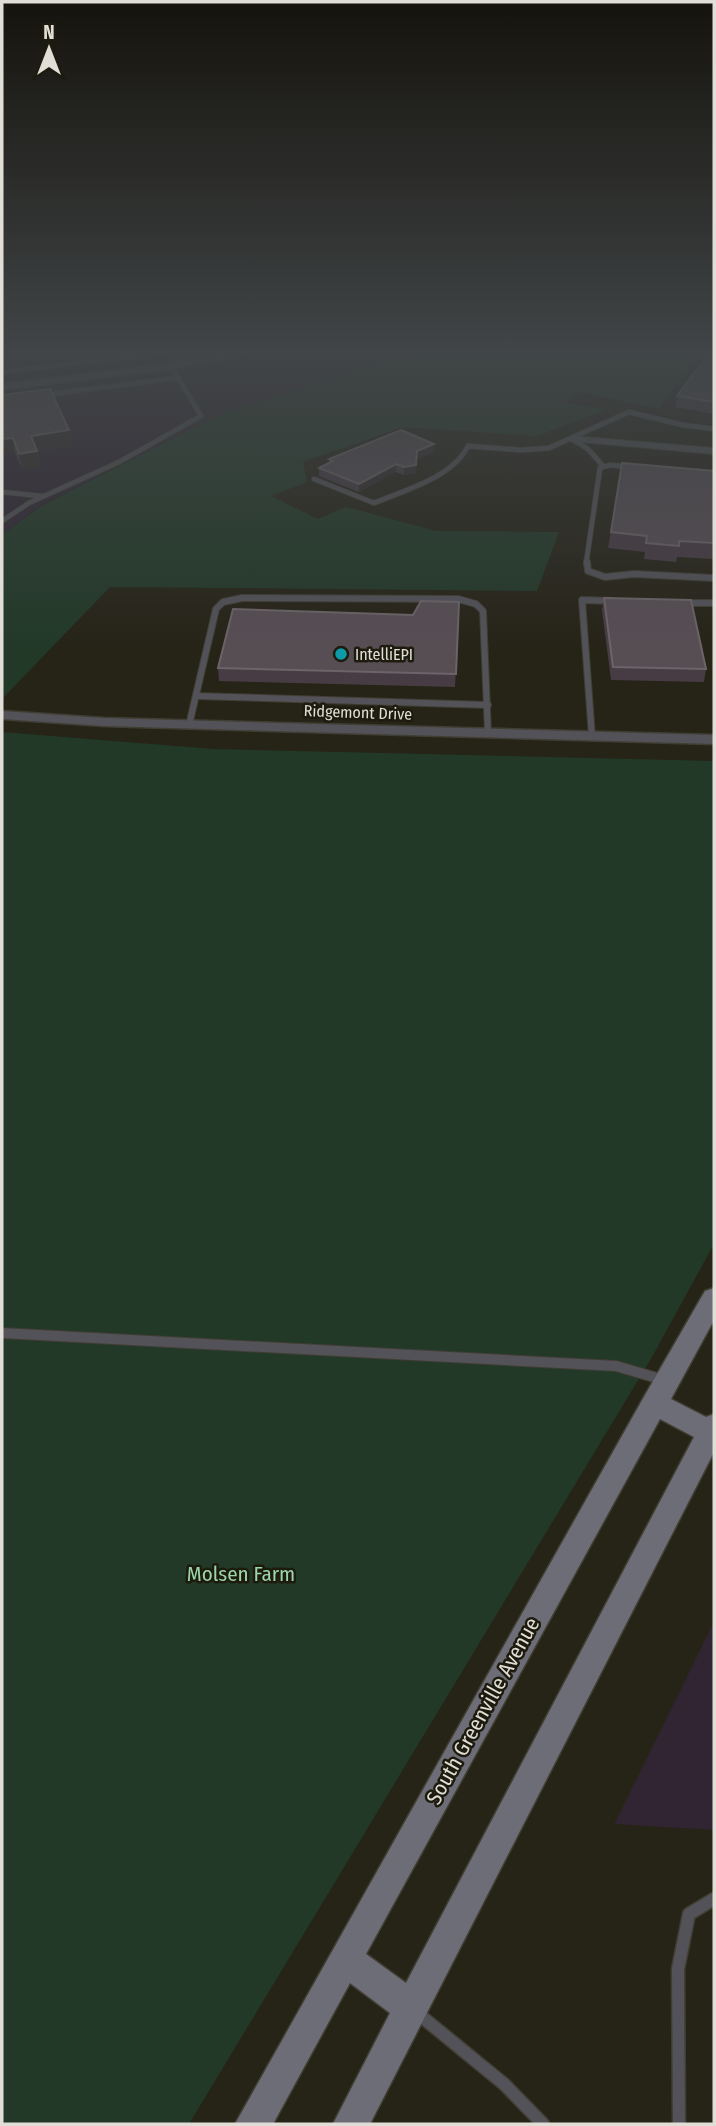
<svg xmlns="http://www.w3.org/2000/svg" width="716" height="2126" viewBox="0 0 716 2126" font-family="'Fira Sans Condensed',sans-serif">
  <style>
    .commercial { fill: #312533 }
    .green { fill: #223928 }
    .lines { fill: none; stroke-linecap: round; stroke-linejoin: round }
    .service-far3-casing { stroke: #403d32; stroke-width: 6 }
    .service-far2-casing { stroke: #403d32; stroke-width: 8 }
    .service-far1-casing { stroke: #403d32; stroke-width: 12 }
    .service-casing { stroke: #403d32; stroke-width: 15 }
    .minor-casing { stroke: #403d32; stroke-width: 2 }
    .tertiary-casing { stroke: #403d32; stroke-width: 3 }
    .secondary-casing { stroke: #403d32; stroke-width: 3 }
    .service-far3 { stroke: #525258; stroke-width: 4.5 }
    .service-far2 { stroke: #525258; stroke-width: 6 }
    .service-far1 { stroke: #525258; stroke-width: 10 }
    .service { stroke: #525258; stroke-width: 12 }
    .minor { fill: #525258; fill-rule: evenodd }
    .tertiary { fill: #525258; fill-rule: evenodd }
    .secondary { fill: #6c6d76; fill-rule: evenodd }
    .wall { fill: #473c44 }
    .shaded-wall { fill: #332b2b }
    .building { fill: #574e54; stroke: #6c6468; stroke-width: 2 }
    .culture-dot { fill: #0f9aa8; stroke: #1d1a0e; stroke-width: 2.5 }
    .labels { text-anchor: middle; stroke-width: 5; stroke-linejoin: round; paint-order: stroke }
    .far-poi-label { font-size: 16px; fill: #e0ded6; stroke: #1d1a0e; text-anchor: start }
    .far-street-label { font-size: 16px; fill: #e0ded6; stroke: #1d1a0e }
    .near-park-label { font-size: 21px; fill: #9bd6aa; stroke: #1d1a0e }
    .near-street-label { font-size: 21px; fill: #e0ded6; stroke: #1d1a0e }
  </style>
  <rect width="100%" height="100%" fill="#262317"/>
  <g class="commercial">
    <path d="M2,353H414L229,410L41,505L2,535Z"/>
    <path d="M714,1622V1830L615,1824V1823Z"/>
  </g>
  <g class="green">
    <path d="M414,353H700L659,409L574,391L568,403L606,410L537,436L403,427L303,462L307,482L271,496L318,519L346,507L436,531L559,532L537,591L110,587L2,699V535L41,506L229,410Z"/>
    <path d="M2,732L214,749L714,761V1244L652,1357L189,2124H2Z"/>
  </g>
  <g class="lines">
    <g class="service-far3-casing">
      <g id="service-far3">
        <path d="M2,372L162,353"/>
        <path d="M43,395L178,378"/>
        <path d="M572,439L588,449L603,466"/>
        <path d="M314,479L374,503C405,490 452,478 468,446L521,450L549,448L629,412L683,425L714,429"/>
        <path d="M2,492L41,496"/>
        <path d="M2,521L29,503L119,462L201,416L171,366"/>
        <path d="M586,564L600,468L610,465L631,467"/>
      </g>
    </g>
    <g class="service-far2-casing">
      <g id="service-far2">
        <path d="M587,562L588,571L605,577L634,574L714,578"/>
        <path d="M682,603H714"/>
        <path d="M196,696L488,705"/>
        <path d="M189,725L216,609L223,602L242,598L458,599L476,604L483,611L488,734"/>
        <path d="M592,737L582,600L613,601"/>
      </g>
    </g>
    <g class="service-far1-casing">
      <path id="service-far1" d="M2,1333L616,1366L664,1380"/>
    </g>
    <g class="service-casing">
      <g id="service">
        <path d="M416,2012L504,2084L543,2124"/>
        <path d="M679,2124L678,1969L689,1914L714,1899"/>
      </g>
    </g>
    <g class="minor-casing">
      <path id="minor" d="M572,436L714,448V454L569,441L567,439Z"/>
    </g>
    <g class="tertiary-casing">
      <g id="tertiary">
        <path d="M231,353H253L166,370L2,390V384L166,364Z"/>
        <path d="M2,711L104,718L714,735V744L104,726L2,719Z"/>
      </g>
    </g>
    <g class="secondary-casing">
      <path id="secondary" d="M714,1288V1320L671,1399L706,1417L714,1414V1452L370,2124H333L390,2013L350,1983L273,2124H235L645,1395L705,1291ZM660,1419L694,1437L406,1983L366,1954Z"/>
    </g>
    <use href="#service-far3" class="service-far3"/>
    <use href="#service-far2" class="service-far2"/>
    <use href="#service-far1" class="service-far1"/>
    <use href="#service" class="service"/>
    <use href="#minor" class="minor"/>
    <use href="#tertiary" class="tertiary"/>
    <use href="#secondary" class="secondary"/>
  </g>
  <g class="wall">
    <path d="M714,358V414L675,407L677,396Z"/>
    <path d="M2,395L69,430L71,446L37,450L40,467L22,469L15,453Z"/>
    <path d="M434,444V452L417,459L416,473L404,475L396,472L359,492L319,476V468L329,463V459Z"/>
    <path d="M622,463L714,471V559L677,557L676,562L644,559L645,552L608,548Z"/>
    <path d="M604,598L706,669L704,682L611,680L602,610Z"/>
    <path d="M459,602L455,687L219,681L218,668Z"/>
  </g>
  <g class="shaded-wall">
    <path d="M69,430L71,446L33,451L31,436Z"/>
    <path d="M13,438L15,453L2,455V439Z"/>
    <path d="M434,444V452L417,459L416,473L404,475V467L417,451Z"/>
    <path d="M37,451L40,467L22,469L19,454Z"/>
    <path d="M396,464V472L359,492V484Z"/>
  </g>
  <g class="building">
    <path d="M706,357L714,358V402L677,396Z"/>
    <path d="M50,389L69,430L31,436L37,451L19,454L13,438L2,439V395Z"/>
    <path d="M401,430L434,444L417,451L416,465L404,467L396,464L359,484L319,468L333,461L329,459Z"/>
    <path d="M622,463L714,471V543L679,541V546L646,543L647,536L611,532Z"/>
    <path d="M604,598L691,600L706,669L613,667Z"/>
    <path d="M421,601L459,602L456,674L218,668L233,609L413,615Z"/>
  </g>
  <linearGradient id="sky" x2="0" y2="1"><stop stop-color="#15130d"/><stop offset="0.54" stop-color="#414547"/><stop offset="1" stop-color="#414547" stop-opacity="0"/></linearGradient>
  <rect width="716" height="651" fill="url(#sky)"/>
  <circle class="culture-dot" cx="341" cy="654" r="7"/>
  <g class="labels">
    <g class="far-poi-label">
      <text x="355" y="660">IntelliEPI</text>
    </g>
    <g class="far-street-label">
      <text transform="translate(358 712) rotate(2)" y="6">Ridgemont Drive</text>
    </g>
    <g class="near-park-label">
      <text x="241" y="1581">Molsen Farm</text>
    </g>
    <g class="near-street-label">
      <text transform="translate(483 1711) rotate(-61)" y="7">South Greenville Avenue</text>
    </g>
  </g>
  <rect width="716" height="2126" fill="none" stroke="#e0ded6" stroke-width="7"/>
  <g transform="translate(49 49)" stroke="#1d1a0e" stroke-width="5" paint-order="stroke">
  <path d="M0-5L12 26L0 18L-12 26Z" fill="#e0ded6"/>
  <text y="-10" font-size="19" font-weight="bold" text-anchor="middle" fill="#e0ded6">N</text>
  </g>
</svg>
